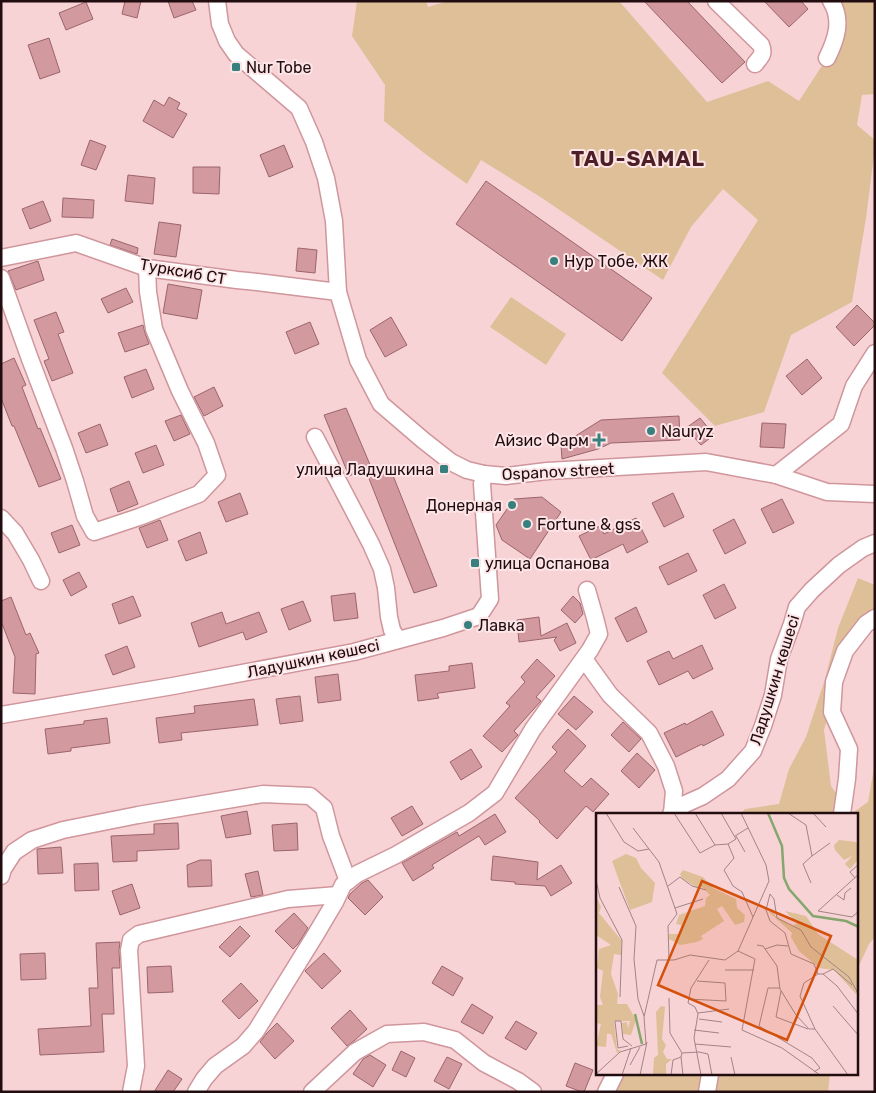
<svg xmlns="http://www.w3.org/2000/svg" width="876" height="1093" viewBox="0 0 876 1093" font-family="Rubik,sans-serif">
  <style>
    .green { fill: #debf98 }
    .building { fill: #d2999f; stroke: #9a656b }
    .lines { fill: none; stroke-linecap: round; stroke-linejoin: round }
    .minor-casing { stroke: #cf969c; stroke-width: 19 }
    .minor { stroke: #fff; stroke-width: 16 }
    .poi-dot { fill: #38807e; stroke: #fde4e6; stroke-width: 2 }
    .labels { text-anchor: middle; stroke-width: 4; stroke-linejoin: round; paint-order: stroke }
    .poi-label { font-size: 16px; fill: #210d0f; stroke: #fde4e6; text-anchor: start }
    .street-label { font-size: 16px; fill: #210d0f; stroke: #fde4e6 }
    .district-label { font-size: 21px; font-weight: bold; letter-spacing: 1px; fill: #4c1f26; stroke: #fde4e6 }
    .inset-river { fill: none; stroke: #85a66c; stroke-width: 2.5 }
    .inset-road { fill: none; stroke: #a28486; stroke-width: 1 }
    .view { fill: #d4510c; fill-opacity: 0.15; stroke: #d4510c; stroke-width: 2.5 }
    .inset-edge { fill: none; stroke: #210d0f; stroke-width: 2.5 }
  </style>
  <rect width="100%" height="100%" fill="#f8d3d6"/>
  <g class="green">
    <path d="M357,1H426L428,7L448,1H619L707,102L768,81L799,101L827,58L834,19L827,1H875V94L862,95L857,125L875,140V147L866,218L852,302L791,335L764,412L715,426L662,373L758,220L723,189L691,227L663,280L542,198L481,160L467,184L424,153L384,121L385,85L352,36Z"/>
    <path d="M511,297L566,334L546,365L490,327Z"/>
    <path d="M858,578L875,585V611L853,630L824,730L831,786L850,814H740L745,809L779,804L789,769L806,737L825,679L838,628Z"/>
    <path d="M875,762V937L869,944L857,970V814H851L868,802Z"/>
    <path d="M622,1074H830L828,1092H614Z"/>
  </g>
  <g class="building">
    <path d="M125,1H141L137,18L122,14Z"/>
    <path d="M168,1H192L196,10L174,18Z"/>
    <path d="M644,1H687L745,62L722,83Z"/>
    <path d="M764,1H801L808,9L789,27Z"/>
    <path d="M86,2L93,19L66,30L59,13Z"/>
    <path d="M49,38L60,72L40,79L28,45Z"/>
    <path d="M169,97L180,103L177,109L187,114L173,138L143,121L154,100L164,106Z"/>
    <path d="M90,140L106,146L96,170L81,165Z"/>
    <path d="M284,145L293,167L269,177L260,155Z"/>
    <path d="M193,167H220L219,194L193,193Z"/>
    <path d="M128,175L155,178L153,204L125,201Z"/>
    <path d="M486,181L652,298L622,341L456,224Z"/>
    <path d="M63,198L94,200L93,218L62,217Z"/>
    <path d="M43,201L51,221L30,229L22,209Z"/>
    <path d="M159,222L181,225L176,257L154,254Z"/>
    <path d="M112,239L138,248L137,254L110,245Z"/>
    <path d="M298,248L317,250L315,273L296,271Z"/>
    <path d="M38,261L44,280L16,290L8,271Z"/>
    <path d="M168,284L202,290L197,319L163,313Z"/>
    <path d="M126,288L133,302L108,313L101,299Z"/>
    <path d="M857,305L875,323V325L854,346L836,327Z"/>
    <path d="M56,312L64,332L58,334L73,373L52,381L44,361L49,359L34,320Z"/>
    <path d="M391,317L407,345L385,357L370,330Z"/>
    <path d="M310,322L319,344L295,354L286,332Z"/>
    <path d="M143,325L145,333L149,344L125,352L118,333Z"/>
    <path d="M14,358L26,385L22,387L38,429L40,428L61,479L39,487L14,426H12L1,398V364Z"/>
    <path d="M807,359L822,378L802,395L786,376Z"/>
    <path d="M146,369L154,389L132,398L124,377Z"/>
    <path d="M214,387L223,406L204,416L194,397Z"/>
    <path d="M346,408L371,467L349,476L324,415Z"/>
    <path d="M181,415L190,434L174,441L165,421Z"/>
    <path d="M679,416L680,440L611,443L598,449L562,459L561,445L601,420Z"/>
    <path d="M700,418L714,435L701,445L686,428Z"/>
    <path d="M762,423L786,424L784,448L760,447Z"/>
    <path d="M100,424L108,445L86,453L78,433Z"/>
    <path d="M156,445L164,465L143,473L135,453Z"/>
    <path d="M390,468L437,586L414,593L368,476Z"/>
    <path d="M129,481L138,504L118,512L110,489Z"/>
    <path d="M240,493L248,514L226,522L218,502Z"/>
    <path d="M673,493L684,517L664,527L652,503Z"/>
    <path d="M542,497L561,512L530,559L502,540L496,525L514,499Z"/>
    <path d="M782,499L794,523L773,533L761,509Z"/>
    <path d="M636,518L648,542L627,553L623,544L591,560L579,536L600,526L604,534Z"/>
    <path d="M734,519L746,543L725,554L713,530Z"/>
    <path d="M160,520L168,540L147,548L139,528Z"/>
    <path d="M72,525L80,545L59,553L51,533Z"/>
    <path d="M200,532L207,553L186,561L178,541Z"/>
    <path d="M688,553L697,571L668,585L659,567Z"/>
    <path d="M79,572L87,587L71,596L63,580Z"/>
    <path d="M724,584L736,608L715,619L703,595Z"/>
    <path d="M355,593L358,618L334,621L331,596Z"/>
    <path d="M133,596L141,616L119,624L112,604Z"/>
    <path d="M573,596L580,603L583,614L575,623L561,610Z"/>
    <path d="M11,597L26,635L30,633L39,653L36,654L35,694L13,693L15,657L1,621V601Z"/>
    <path d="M303,601L311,621L289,630L281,609Z"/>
    <path d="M636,607L647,632L627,642L615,618Z"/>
    <path d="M222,612L226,624L259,612L267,632L246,640L243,632L199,647L191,623Z"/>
    <path d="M539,617L541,636L567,623L576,643L560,651L554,640L557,637L519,642L517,620Z"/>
    <path d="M702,645L713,669L693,679L688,671L659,685L647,661L669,651L673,659Z"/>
    <path d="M127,646L135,667L113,675L105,655Z"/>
    <path d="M537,659L555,676L536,697L541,701L514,731L518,735L502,752L483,736L510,706L506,703L525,682L521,677Z"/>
    <path d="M472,663L475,688L439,693L437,694L439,698L418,701L415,675L449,671V666Z"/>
    <path d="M338,674L341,700L318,703L315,677Z"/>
    <path d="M300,696L303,721L280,724L276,699Z"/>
    <path d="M574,696L593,712L576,730L558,714Z"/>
    <path d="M254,699L258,725L181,733L182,740L159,743L156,718L195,713L194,706Z"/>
    <path d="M712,711L724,735L703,746L702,744L676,757L664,733L685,723L686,725Z"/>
    <path d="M107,718L110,743L71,748V751L48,754L45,729L84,724V721Z"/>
    <path d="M623,722L641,739L629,752L611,735Z"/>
    <path d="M568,729L586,746L564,771L582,787L591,778L609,794L593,812L586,806L557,839L539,822L540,821L515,798L557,752L552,747Z"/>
    <path d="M471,749L482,767L461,780L450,762Z"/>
    <path d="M637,753L655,770L639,788L621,771Z"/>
    <path d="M412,806L423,824L402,836L391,818Z"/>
    <path d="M247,811L251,834L226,838L221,816Z"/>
    <path d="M495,814L506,832L485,845L479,836L432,865L434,868L413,881L402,863L457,832L459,836Z"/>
    <path d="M178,823L179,849L137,851V861L113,862L111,836L154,834V824Z"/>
    <path d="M297,823L298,850L274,851L272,825Z"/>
    <path d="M61,847L63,873L38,874L37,849Z"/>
    <path d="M493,856L538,862L537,880L561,865L572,883L551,896L545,886L515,884V882L491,880Z"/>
    <path d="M200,860H211L212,886L188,887L187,865Z"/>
    <path d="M98,863L99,890L75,891L74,864Z"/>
    <path d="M258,871L263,895L251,897L245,874Z"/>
    <path d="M368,880L383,897L365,915L348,898L350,894L362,883Z"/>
    <path d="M132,884L140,908L120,915L112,891Z"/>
    <path d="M294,913L308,928L298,944L293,949L275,931Z"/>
    <path d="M240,926L250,936L230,957L219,947Z"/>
    <path d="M120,942L119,951L120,968H112L114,1014H102L104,1052L40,1055L38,1029L91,1026L89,988H98L96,943Z"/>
    <path d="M45,953L46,979L21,980L20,954Z"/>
    <path d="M324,953L341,971L322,989L305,971Z"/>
    <path d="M171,966L173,992L148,993L147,967Z"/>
    <path d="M442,966L463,978L453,996L432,983Z"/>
    <path d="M241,983L258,1001L239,1019L222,1001Z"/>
    <path d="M472,1004L493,1017L483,1034L461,1022Z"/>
    <path d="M350,1010L367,1029L354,1041L347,1046L331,1028Z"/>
    <path d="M516,1021L537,1033L526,1050L505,1038Z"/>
    <path d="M277,1023L294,1041L275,1059L260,1042L267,1033Z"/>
    <path d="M401,1051L415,1058L406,1077L392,1070Z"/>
    <path d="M370,1055L386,1065L373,1087L353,1074L363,1059Z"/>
    <path d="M447,1057L462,1064L449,1089L434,1081Z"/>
    <path d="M575,1063L593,1070L584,1092H582L566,1086Z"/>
    <path d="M168,1070L182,1079L173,1092H154Z"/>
  </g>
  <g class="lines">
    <g class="minor-casing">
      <g id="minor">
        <path d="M217,1L220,24L227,41L236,54L299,108L314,142L326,178L334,221L338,292L358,360L381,404L423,440L451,462L467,470L484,474L506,476L547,471L706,462L776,475L827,492L875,494"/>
        <path d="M716,1L761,45C765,55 760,57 755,64"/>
        <path d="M827,58C836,40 843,20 831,1"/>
        <path d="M1,258L76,243L147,268L237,280L257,282L338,292"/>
        <path d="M1,278L30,359L64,448L75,481L85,516L94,532L139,517L199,494L217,475L206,443L180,391L154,329L148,292L147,268"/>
        <path d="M315,437L371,544L382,569L386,588L389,617L392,630L398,640"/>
        <path d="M776,475L841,424L854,386L875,353"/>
        <path d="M1,518L15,533L31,560L41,581"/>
        <path d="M584,659L610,695L649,733L666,766L674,791L672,813"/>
        <path d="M1,715L173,686L354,652L443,628L479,616L490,599L482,484L484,474"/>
        <path d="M671,814L685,804L703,796L728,779L753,751L763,726L773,695L779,659L792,624L797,607L812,590L839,565L863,548L875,543"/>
        <path d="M842,814L847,779L849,749L832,712L834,682L845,651L866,624L875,618"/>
        <path d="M1,876L3,869L14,852L32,840L63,830L138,815L263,794L310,796L324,808L331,836L348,881"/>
        <path d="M131,1092L136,1066L129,950L131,940L139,934L288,899L338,895"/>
        <path d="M196,1092L204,1079L215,1066L243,1046L256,1031L316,934L335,902L343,885L357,874L396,855L469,813L495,793L533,729L590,650L599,634L595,618L587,590"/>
        <path d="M312,1092L355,1052L387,1034L424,1032L455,1040L484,1063L518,1081L533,1092"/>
        <path d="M606,1092L615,1074"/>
        <path d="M707,1092L710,1074"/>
      </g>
    </g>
    <use href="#minor" class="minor"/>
  </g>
  <g class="poi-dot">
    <rect x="231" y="62" width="10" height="10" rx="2.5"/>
    <circle cx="554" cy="261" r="5"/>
    <circle cx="651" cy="431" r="5"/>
    <path d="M596.5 432.5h5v5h5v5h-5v5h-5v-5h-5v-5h5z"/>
    <rect x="439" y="464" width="10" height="10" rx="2.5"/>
    <circle cx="512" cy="505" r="5"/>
    <circle cx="527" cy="524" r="5"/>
    <rect x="470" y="558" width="10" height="10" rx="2.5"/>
    <circle cx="468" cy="625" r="5"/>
  </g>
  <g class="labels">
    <g class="poi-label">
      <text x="246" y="73">Nur Tobe</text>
      <text x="564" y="267">Нур Тобе, ЖК</text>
      <text x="661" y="437">Nauryz</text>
      <text x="589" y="446" text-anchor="end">Айзис Фарм</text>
      <text x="434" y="475" text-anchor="end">улица Ладушкина</text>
      <text x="502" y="511" text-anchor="end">Донерная</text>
      <text x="537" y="530">Fortune &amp; gss</text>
      <text x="485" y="569">улица Оспанова</text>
      <text x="478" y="631">Лавка</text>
    </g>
    <g class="street-label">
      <text transform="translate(183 271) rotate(10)" y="6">Турксиб СТ</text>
      <text transform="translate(558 471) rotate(-3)" y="6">Ospanov street</text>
      <text transform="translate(313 658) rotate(-12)" y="6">Ладушкин көшесі</text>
      <text transform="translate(774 680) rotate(-73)" y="6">Ладушкин көшесі</text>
    </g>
    <g class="district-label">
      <text x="638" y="166">TAU-SAMAL</text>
    </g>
  </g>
  <g transform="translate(596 813)">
    <rect width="262" height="262" fill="#f8d3d6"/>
    <path d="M243,27L260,29L262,33V47L254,56L249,51L256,43L248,47L239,37L238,32ZM30,41L40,45L45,55L59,70L56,89L34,97L16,48ZM87,57L107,64L117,75L140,86L141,95L149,102L148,109L139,112L126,93L121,96L128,108L105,123L107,126L101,129L84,132L73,126V121H84L85,112L80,111L83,102L109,93L110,85L114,82L106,74H100L86,65L84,61ZM0,83L5,94L3,100L26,128L25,142L18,141L15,161L22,181L21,191H31L40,207L35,222L27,221L26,210L31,209L32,216L34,208H18L21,236L25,238L21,240L15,221H11L10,234L0,233L5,211L0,210V192H7L4,184L7,158L1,155L3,136L15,132L0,122ZM177,96L179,103L197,113L201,110L189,98L210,103L222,121L262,147V180L260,181L238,157L223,155L203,138L195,124L196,120L173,99ZM65,193L69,194L66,226L70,232L67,239L71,246H76L70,251V262H57L58,245L62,242L60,199Z" fill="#debf98"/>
    <path class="inset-river" d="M172,0L186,33L188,65L193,76L217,103L250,108L263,114M39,201L46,231"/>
    <path class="inset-road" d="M10,0L28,29L42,38L53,36L63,49L81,101L72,113L73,146M78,0L104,40L119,32L132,31L140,26L125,0M99,0L119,32M192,0L210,12L216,43L207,51L215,70M217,0L230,14M37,15L53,36M139,23L152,15M140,23L149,39M132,31L138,45L128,57L137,73L146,79L157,104M216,43L234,30M263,61L222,98L256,104L263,98M259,65L254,59L263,51M0,67L4,85L26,127L24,184M72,73L84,64L96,73L110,77M23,74L40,113L38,146L42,186L48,203M174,81L178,86L181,105L205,117L215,134L253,164L263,182M174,81L170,97L174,108L189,120L195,141L218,151L222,161M241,82L248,87L249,80L255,75M79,95L107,86M161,132L167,133L181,153L184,176L200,202L213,216H219M169,136L181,132L192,133M142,138L159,146L146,217L186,235L224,262M129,157H158M222,161L208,170L204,183L219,216L252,262M222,161H227L241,173L263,202M227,161L237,156L256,172M184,175H172L163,213L216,245L224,255L218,259M185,178L180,204L212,216M73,185L74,220L86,240M92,186L130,188L129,170L101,168M237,193L263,223M102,200L133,196M103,206L126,209M98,217L123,220M99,231L135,234M32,233L22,235L19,208H25L27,226L36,233M85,244L87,262M135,244L139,262M34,252L44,234M0,261L24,239L50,231L48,204L61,147H78L94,142L129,147L142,138L173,68L170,52L145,0M26,262L35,235M44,262L51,229M75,262L77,247L85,244L86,240L103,239L112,241L116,262M105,262L98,225L102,201L99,194L92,190L95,175L113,147"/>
    <path class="view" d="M106,68L235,123L191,227L62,172Z"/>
    <rect width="262" height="262" class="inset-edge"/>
  </g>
  <rect width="876" height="1093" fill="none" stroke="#210d0f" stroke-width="5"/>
</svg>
